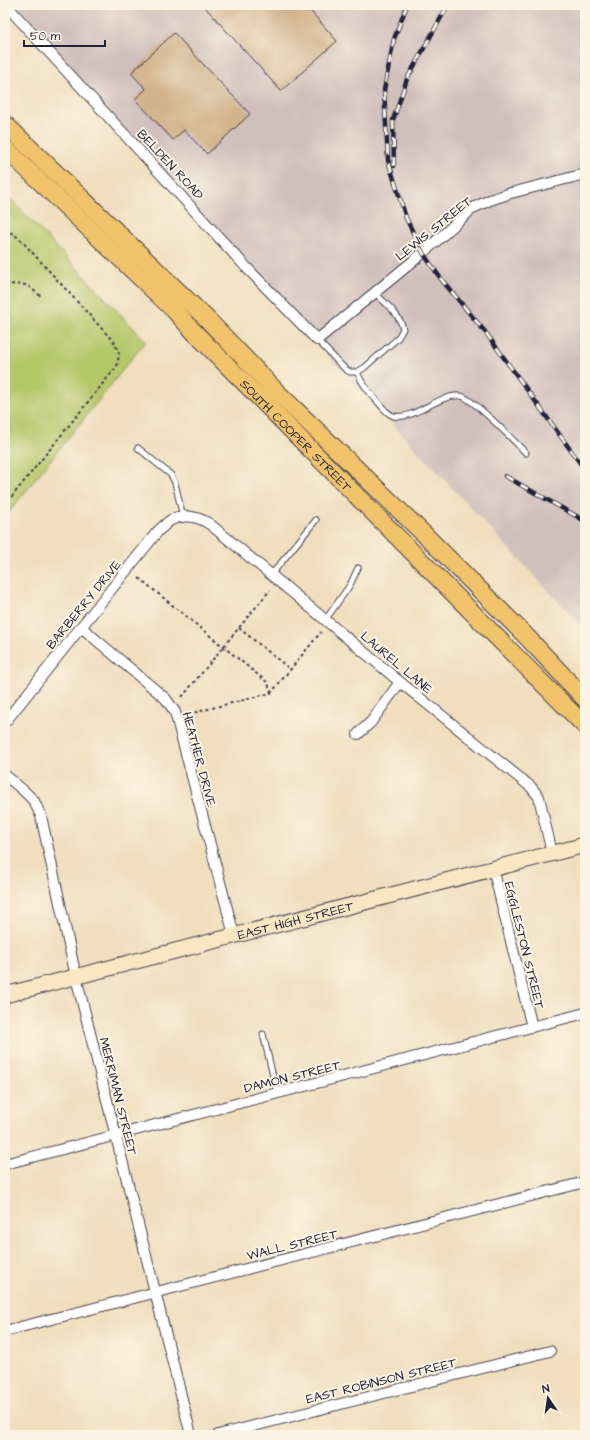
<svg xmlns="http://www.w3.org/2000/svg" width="590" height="1440" viewBox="0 0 590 1440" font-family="'Architects Daughter',sans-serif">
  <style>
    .industrial { fill: #d0c0bc }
    .green { fill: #b6c76a; stroke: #6c7452 }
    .building { fill: #d2b38c }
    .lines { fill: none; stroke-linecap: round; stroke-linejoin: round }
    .lane-casing { stroke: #413e4e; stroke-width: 7 }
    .street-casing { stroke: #413e4e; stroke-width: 12 }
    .secondary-casing { stroke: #413e4e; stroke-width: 17 }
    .primary-casing { stroke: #413e4e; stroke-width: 19 }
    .path { stroke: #413e4e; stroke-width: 2; stroke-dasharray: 3 3; stroke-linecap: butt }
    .lane { stroke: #fff; stroke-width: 5 }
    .street { stroke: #fff; stroke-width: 10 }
    .secondary { stroke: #f9e7c3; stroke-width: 15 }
    .primary { stroke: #f1c36a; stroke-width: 17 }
    .rail-casing { stroke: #22223b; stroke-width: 4.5 }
    .rail { stroke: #fcf5e5; stroke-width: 3; stroke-dasharray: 9; stroke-linecap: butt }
    .labels { text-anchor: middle; stroke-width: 4; stroke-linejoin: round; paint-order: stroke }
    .street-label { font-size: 13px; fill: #22223b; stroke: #fcf5e5 }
  </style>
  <rect width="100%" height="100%" fill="#fcf5e5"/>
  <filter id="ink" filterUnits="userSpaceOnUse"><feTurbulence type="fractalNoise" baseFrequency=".025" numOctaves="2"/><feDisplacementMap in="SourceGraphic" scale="8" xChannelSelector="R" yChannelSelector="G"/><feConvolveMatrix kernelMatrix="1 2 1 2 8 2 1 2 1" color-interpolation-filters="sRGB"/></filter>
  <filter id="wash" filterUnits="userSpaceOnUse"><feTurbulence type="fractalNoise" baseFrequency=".012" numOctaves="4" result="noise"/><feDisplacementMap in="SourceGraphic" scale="16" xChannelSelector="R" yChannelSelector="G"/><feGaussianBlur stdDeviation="0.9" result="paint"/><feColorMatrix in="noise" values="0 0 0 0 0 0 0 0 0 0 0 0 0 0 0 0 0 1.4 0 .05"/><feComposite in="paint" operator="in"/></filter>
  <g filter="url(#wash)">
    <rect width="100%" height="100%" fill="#f0debd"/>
    <path class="industrial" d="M5,5H585V630L5,10Z"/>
    <path class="green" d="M5,193L146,341L5,517Z"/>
    <g id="blocks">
      <g class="building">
        <path d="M203,5H305L337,41L281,91Z"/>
        <path d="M174,33L250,114L207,154L184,130L173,140L135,99L146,89L131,73Z"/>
      </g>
    </g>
  </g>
  <g filter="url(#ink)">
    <use href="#blocks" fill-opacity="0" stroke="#413e4e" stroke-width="1"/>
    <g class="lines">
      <g class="lane-casing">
        <g id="lane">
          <path d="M317,340L345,369L350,372H357L364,368L398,338L403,329C400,314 384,302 374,292"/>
          <path d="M357,372C362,384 369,392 378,402C382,407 388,415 394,416C413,421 440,393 461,396C473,398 515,442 526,453"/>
          <path d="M138,448L171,475L175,483L183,517"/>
          <path d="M271,575L316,520"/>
          <path d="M326,619L350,585L358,568"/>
          <path d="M263,1034L277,1093"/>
        </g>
      </g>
      <g class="street-casing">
        <g id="street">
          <path d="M6,5L246,267L317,340L423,253L473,208L490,200L511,193L585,174"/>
          <path d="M81,627L166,699L175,712L234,935"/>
          <path d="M5,722L158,531C162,528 166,523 171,520C184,513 200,517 211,525L400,682L531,787L539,797L552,853"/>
          <path d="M358,734L371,722L400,682"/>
          <path d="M5,775L24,791L34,801L41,816L76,977L191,1435"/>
          <path d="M493,868L532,1027"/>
          <path d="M5,1164L585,1013"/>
          <path d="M5,1331L585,1182"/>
          <path d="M218,1435L550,1351"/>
        </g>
      </g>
      <g class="secondary-casing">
        <g id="secondary">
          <path id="s1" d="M5,995L585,845"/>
        </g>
      </g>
      <g class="primary-casing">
        <g id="primary">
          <path d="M5,124L208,320L276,391L426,536L526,636L585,699"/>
          <path id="s2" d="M5,148L174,310L196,334L585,726"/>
        </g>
      </g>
      <g class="path">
        <path d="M5,229L19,238L115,343L119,354L117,366L5,505"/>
        <path d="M5,284L27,285L42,297"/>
        <path d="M139,578L268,683L271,693"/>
        <path d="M239,628L291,670"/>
        <path d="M182,697L270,590"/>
        <path d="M189,714L271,693L321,632"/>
      </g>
      <use href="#lane" class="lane"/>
      <use href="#street" class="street"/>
      <use href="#secondary" class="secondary"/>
      <use href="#primary" class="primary"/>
      <g class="rail-casing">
        <g id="rail">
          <path d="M407,5L394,39L384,90L388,160L406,218L423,253L441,279L486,333L585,470"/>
          <path d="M394,166L393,120L407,79L448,5"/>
          <path d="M505,476L585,521"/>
        </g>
      </g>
      <use href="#rail" class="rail"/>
    </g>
  </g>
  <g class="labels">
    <g class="street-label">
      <text transform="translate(171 164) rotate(47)" y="5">BELDEN ROAD</text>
      <text transform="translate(433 228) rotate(-39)" y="5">LEWIS STREET</text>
      <text dy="5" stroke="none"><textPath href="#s2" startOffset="409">SOUTH COOPER STREET</textPath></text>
      <text transform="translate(83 604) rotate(-51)" y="5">BARBERRY DRIVE</text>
      <text transform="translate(397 662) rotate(40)" y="5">LAUREL LANE</text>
      <text transform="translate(200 759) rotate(75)" y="5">HEATHER DRIVE</text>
      <text dy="5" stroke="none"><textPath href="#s1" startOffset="300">EAST HIGH STREET</textPath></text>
      <text transform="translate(525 945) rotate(76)" y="5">EGGLESTON STREET</text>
      <text transform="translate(292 1076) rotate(-14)" y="5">DAMON STREET</text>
      <text transform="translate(119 1096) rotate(76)" y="5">MERRIMAN STREET</text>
      <text transform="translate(292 1244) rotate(-14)" y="5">WALL STREET</text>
      <text transform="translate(381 1380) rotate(-14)" y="5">EAST ROBINSON STREET</text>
    </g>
  </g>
  <rect width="590" height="1440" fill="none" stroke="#fcf5e5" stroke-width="20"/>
  <g transform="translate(548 1398) rotate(347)" stroke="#fcf5e5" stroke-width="3" paint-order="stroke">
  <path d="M0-3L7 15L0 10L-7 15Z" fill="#22223b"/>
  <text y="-6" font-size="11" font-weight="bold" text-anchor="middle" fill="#22223b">N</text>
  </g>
  <path d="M24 40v6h81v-6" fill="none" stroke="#22223b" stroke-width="2"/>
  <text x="30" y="40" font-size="12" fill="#22223b" stroke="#fcf5e5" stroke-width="3" paint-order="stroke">50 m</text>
</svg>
